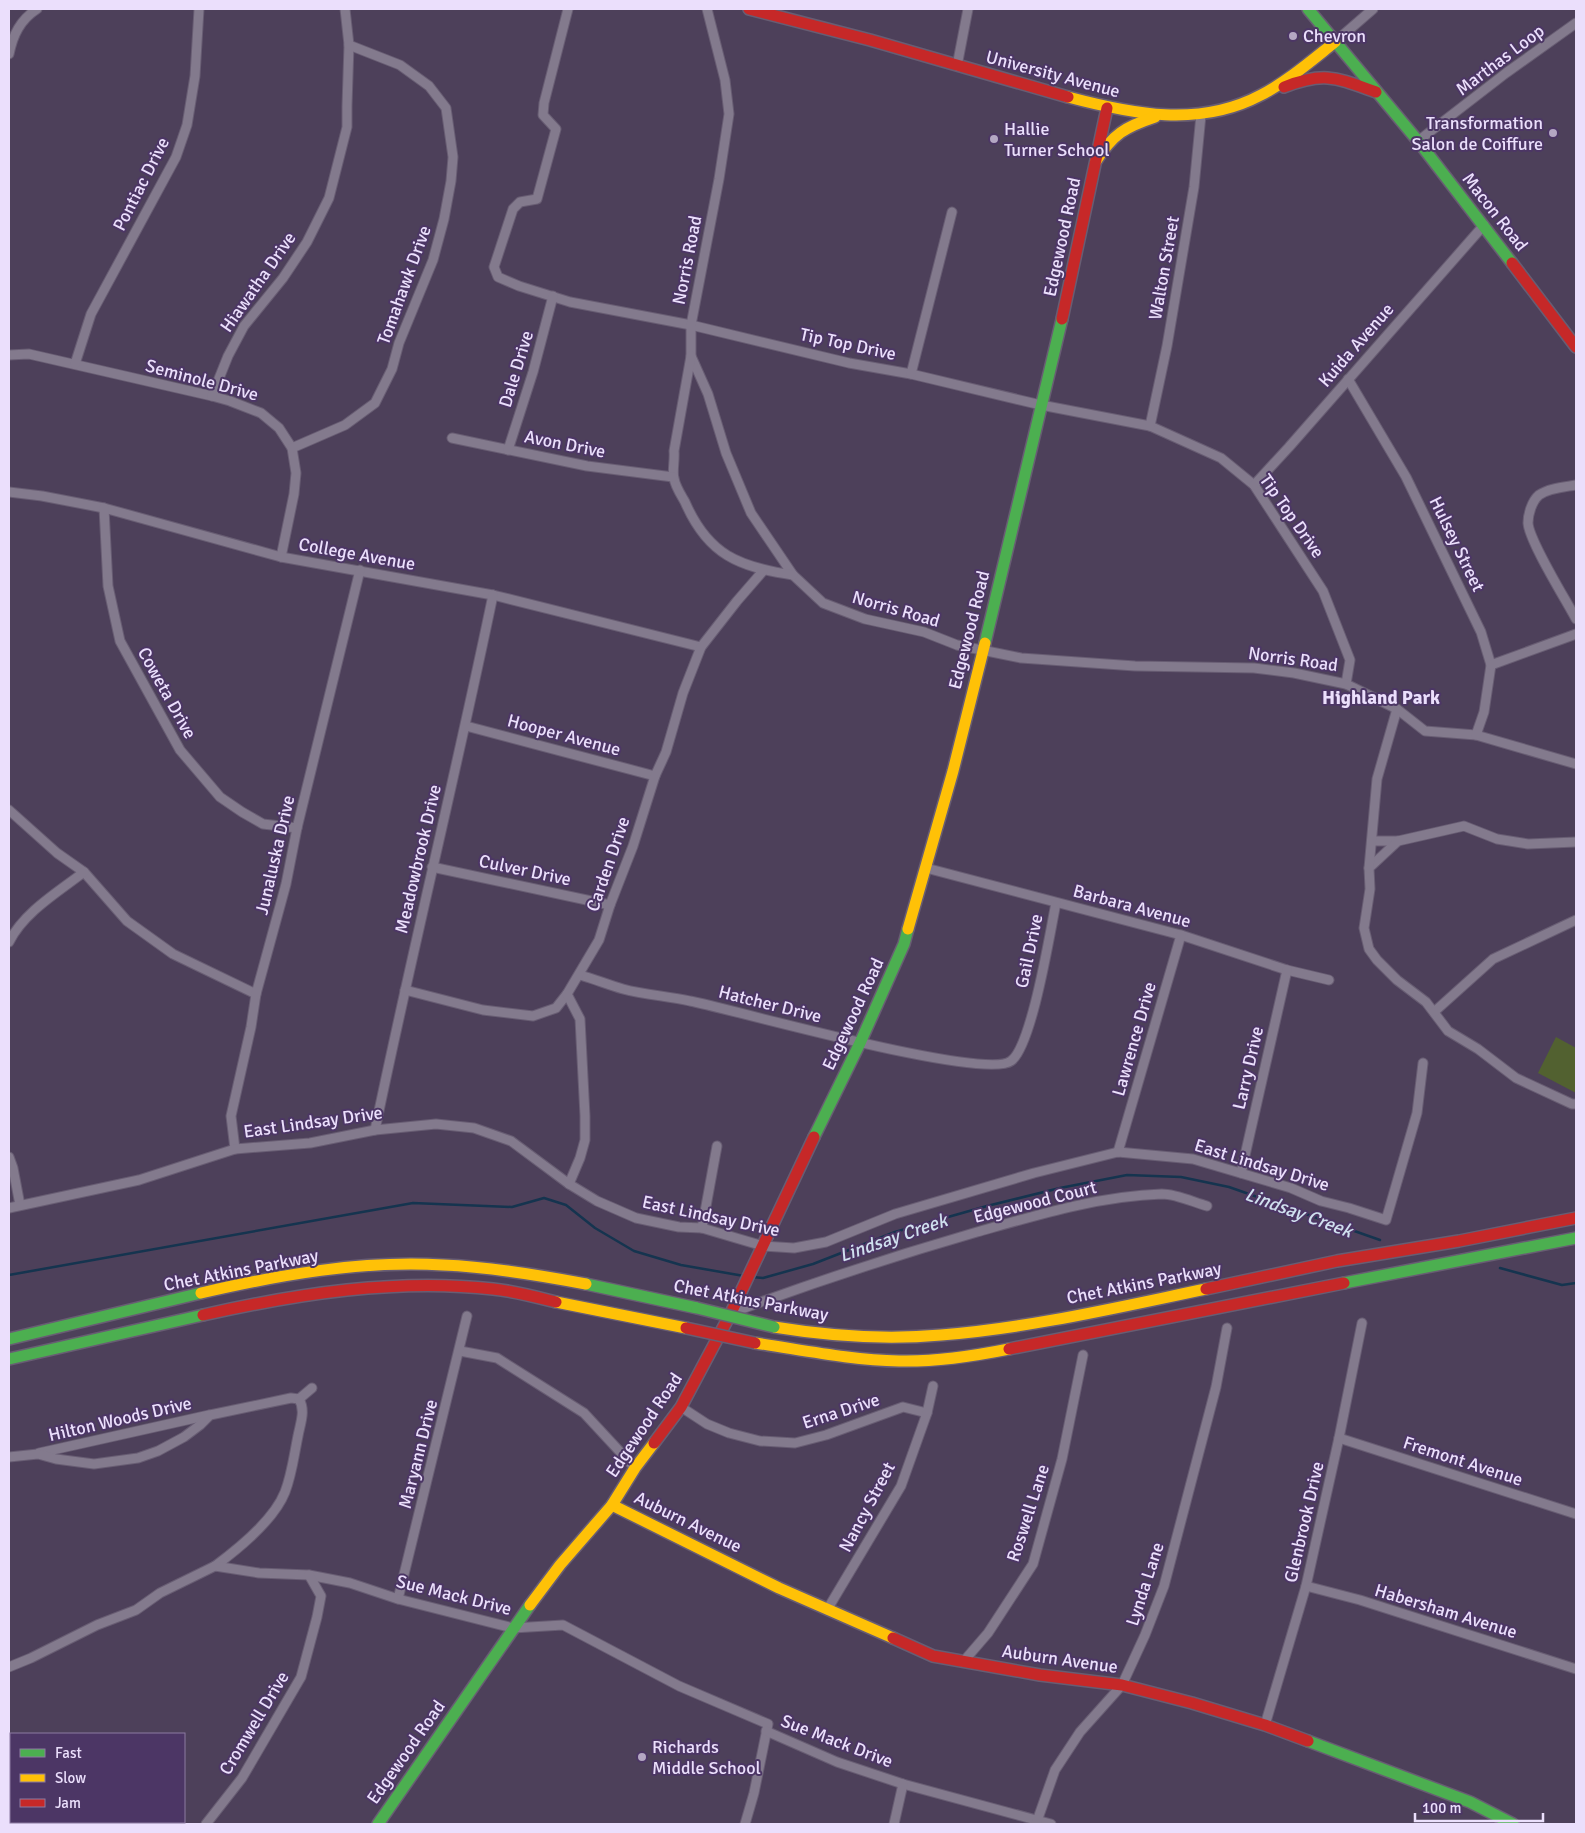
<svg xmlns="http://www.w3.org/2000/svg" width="1585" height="1833" viewBox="0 0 1585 1833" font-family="Signika,sans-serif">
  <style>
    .green { fill: #526130 }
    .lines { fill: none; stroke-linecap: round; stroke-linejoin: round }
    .stream { stroke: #15344f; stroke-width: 2.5 }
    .street-casing { stroke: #685d73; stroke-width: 11 }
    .fast-casing { stroke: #685d73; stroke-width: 14 }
    .slow-casing { stroke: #685d73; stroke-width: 14 }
    .jam-casing { stroke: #685d73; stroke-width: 14 }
    .street { stroke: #837a8d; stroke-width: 9 }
    .fast { stroke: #4caf50; stroke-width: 11 }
    .slow { stroke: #ffc107; stroke-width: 11 }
    .jam { stroke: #c62828; stroke-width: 11 }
    .fast-bridge-casing { stroke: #685d73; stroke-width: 14; stroke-linecap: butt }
    .jam-bridge-casing { stroke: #685d73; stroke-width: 14; stroke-linecap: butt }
    .fast-bridge { stroke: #4caf50; stroke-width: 11 }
    .jam-bridge { stroke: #c62828; stroke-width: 11 }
    .poi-dot { fill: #b4a7c3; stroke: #4c3665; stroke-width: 2 }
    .labels { text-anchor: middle; stroke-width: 4; stroke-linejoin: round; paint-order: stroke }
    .poi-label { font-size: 18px; fill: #ebdffc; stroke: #4c3665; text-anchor: start }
    .street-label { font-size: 18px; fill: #ebdffc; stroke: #4c3665 }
    .neighbourhood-label { font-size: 19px; font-weight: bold; fill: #ebdffc; stroke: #4c3665 }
    .water-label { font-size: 19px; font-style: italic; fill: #d0e0ef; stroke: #4c3665 }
  </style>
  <rect width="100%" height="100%" fill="#4d405a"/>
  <path class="green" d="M1556,1037L1576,1048V1093L1538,1073Z"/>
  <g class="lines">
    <g class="stream">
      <path d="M1500,1268L1562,1285L1576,1283"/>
      <path d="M9,1275L413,1203L512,1207L544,1198L566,1205L595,1228L634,1251L681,1265L744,1276"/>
      <path d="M752,1277L763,1278L813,1264L895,1232L987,1206L1060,1188L1127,1175L1181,1177L1229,1187L1380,1240"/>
    </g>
    <g class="street-casing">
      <g id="street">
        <path d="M568,9L544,103L543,115L556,129L537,199L520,202L513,209L494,267L498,277L519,286L570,302L691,325L849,363L911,374L1041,405L1150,426L1221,458L1254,485L1323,591L1350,660L1346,684"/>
        <path d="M707,9L725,80L729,114L719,179L691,325V356L708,394L726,453L751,513L793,575L823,603L865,619L924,632L957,645L1021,658L1135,666L1254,668L1294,673L1346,684L1397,709L1425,731L1476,735L1576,764"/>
        <path d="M1335,42L1373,9"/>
        <path d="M9,54C13,35 20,20 37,9"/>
        <path d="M957,66L968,9"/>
        <path d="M1418,141L1506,73L1576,23"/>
        <path d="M9,355L29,354L212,396L230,401L261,413L279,428L292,448L296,473L294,494L281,557"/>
        <path d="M691,356L674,451C675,459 672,472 674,478C675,486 681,495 685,502C708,555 739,567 793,575"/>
        <path d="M75,364L91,314L176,157L187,125L195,76L199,9"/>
        <path d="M911,374L952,212"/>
        <path d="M1348,379L1406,477L1481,632L1491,665L1484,712L1476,735"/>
        <path d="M212,396L228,356L244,326L283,278L307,242L329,198L347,127V106L349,45L345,9"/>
        <path d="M1150,426L1167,346L1194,187L1201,115"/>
        <path d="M452,438L587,466L673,477"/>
        <path d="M292,448L345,425L375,403L392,369L399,343L433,260L444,219L451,181L453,157L446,108L429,86L400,65L349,45"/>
        <path d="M508,450L533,372L553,296"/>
        <path d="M1254,485L1289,447L1484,225"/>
        <path d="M1576,485C1565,487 1549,488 1539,495C1532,501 1528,514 1528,523C1529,541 1566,600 1576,619"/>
        <path d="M9,492L42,496L104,508L281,557L493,595L701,647"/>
        <path d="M104,508L108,586L120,641L180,750L220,797L242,812L263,824L297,828"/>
        <path d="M1491,665L1576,634"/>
        <path d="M466,726L655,776"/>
        <path d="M9,810L57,853L84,872L127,921L173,954L256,994"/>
        <path d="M1372,841H1398"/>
        <path d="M1576,842L1528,844L1497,839L1464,826L1398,841L1369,868L1370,889L1364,928L1369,949L1377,960L1397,980L1426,1002L1448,1031L1478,1049L1516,1078L1572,1104H1576"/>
        <path d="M432,867L610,905"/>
        <path d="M926,868L1181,935L1287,970L1329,980"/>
        <path d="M1369,868L1377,779L1397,709"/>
        <path d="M9,942C24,912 58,892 84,872"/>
        <path d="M580,975C594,979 609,985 623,989C645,995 668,996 690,1001C736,1010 984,1081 1011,1061C1032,1046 1050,932 1056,903"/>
        <path d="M405,990L483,1010L533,1016L556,1008L567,994"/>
        <path d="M1434,1012L1493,959L1576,920"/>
        <path d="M375,1130C412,951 456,774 493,595"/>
        <path d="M235,1149L231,1116L251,1027L256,994L286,884L297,828L360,570"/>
        <path d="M1118,1152L1181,935"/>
        <path d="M9,1157L13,1168L20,1205"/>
        <path d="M1241,1173L1287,970"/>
        <path d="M569,1184L580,1158L585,1140V1116L580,1019L567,994L599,940L610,905L633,846L655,776L666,752L683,693L701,647L737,601L763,571"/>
        <path d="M9,1208L139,1180L235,1149L310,1143L375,1130L436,1124L474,1128L511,1141L569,1184L597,1201L636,1218L679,1227L702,1228L763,1246L794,1248L826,1242L895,1214L1034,1173L1118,1152L1193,1159L1291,1188L1321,1201L1349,1208L1386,1220L1417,1113L1423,1063"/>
        <path d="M702,1228L717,1146"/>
        <path d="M731,1313C812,1283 894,1256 977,1232C1037,1215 1099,1196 1162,1194C1176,1194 1193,1202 1207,1206"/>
        <path d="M460,1351L497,1358L584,1413L635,1468"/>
        <path d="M681,1407L707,1424L729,1433L760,1441L795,1443L826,1435L903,1407L927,1413"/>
        <path d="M1339,1438L1576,1514"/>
        <path d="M39,1453L209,1415"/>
        <path d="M9,1457L38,1454L56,1459L94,1464L138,1458L158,1451L184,1437L200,1425L210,1415L291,1398L299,1399L312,1388"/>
        <path d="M215,1566C238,1549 274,1520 285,1492C292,1474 294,1455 298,1436C300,1424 306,1411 299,1399"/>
        <path d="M1306,1586L1360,1600L1576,1669"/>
        <path d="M398,1599L467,1316"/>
        <path d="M827,1610L901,1486L927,1413L933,1386"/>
        <path d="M963,1662L988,1633L1033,1564L1062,1459L1083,1355"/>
        <path d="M9,1667L31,1658L97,1625L136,1610L160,1593L215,1566L259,1573L309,1575L350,1583L398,1599L513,1628L563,1625L679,1686L768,1724L754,1793L745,1824"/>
        <path d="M1265,1725L1306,1586L1339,1438L1362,1323"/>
        <path d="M766,1731L837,1762L903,1784L1051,1824"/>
        <path d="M206,1824L242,1778L301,1677L317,1617L321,1596L309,1575"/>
        <path d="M894,1824L903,1784"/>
        <path d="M1036,1824L1055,1770L1080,1732L1122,1685L1145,1635L1164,1586L1216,1387L1227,1328"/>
      </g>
    </g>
    <g class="fast-casing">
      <g id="fast">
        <path d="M1308,9L1418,141L1512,263"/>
        <path d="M985,643L1062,319"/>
        <path d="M814,1137L860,1043L904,944L908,929"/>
        <path d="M1344,1283L1576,1238"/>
        <path d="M586,1284L697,1308"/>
        <path d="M9,1339L201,1293"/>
        <path d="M9,1359L203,1315"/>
        <path d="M1308,1741L1470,1802L1513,1824"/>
        <path d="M378,1824L530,1605"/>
      </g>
    </g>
    <g class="slow-casing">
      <g id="slow">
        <path d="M1068,97C1132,114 1199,128 1261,95C1288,81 1311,61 1335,42"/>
        <path d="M1096,161C1113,134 1125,127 1155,117"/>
        <path d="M908,929L953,771L985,643"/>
        <path d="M201,1293C279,1275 362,1260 443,1265C491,1267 539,1275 586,1284"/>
        <path d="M556,1302L686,1328"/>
        <path d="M774,1327C829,1336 885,1340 941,1335C1030,1328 1119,1307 1206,1289"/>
        <path d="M755,1343C803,1350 851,1360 899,1361C936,1362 974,1356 1009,1349"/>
        <path d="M612,1505L779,1588L893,1638"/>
        <path d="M530,1605L560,1565L612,1505L635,1468L654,1443"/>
      </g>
    </g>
    <g class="jam-casing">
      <g id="jam">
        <path d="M749,9L870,40L1068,97"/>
        <path d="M1284,87C1325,71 1337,78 1376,92"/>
        <path d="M1512,263L1576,347"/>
        <path d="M1062,319L1107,108"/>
        <path d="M1206,1289L1337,1261L1459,1241L1576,1218"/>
        <path d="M203,1315C296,1294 397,1278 493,1289C514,1291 536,1297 556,1302"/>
        <path d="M1009,1349L1344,1283"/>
        <path d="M654,1443L681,1407L731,1313L814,1137"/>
        <path d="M893,1638L933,1656L1040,1675L1122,1685L1192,1703L1265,1725L1308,1741"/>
      </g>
    </g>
    <use href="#street" class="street"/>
    <use href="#fast" class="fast"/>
    <use href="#slow" class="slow"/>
    <use href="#jam" class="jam"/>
    <g class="fast-bridge-casing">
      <path id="fast-bridge" d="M697,1308L774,1327"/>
    </g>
    <g class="jam-bridge-casing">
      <path id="jam-bridge" d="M686,1328L755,1343"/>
    </g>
    <use href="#fast-bridge" class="fast-bridge"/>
    <use href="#jam-bridge" class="jam-bridge"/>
  </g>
  <g class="poi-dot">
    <circle cx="1293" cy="36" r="5"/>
    <circle cx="1553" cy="133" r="5"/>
    <circle cx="994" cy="139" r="5"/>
    <circle cx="642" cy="1757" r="5"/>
  </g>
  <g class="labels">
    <g class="poi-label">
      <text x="1303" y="42">Chevron</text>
      <text x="1543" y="129" text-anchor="end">Transformation<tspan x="1543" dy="21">Salon de Coiffure</tspan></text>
      <text x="1004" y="135">Hallie<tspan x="1004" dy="21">Turner School</tspan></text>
      <text x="652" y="1753">Richards<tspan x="652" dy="21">Middle School</tspan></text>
    </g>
    <g class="street-label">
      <text transform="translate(1500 60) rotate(-37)" y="6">Marthas Loop</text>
      <text transform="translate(1053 74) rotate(15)" y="6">University Avenue</text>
      <text transform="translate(141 184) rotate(-63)" y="6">Pontiac Drive</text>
      <text transform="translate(1495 212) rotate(52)" y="6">Macon Road</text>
      <text transform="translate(1062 237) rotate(-78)" y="6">Edgewood Road</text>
      <text transform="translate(687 260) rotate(-79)" y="6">Norris Road</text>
      <text transform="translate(1164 268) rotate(-80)" y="6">Walton Street</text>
      <text transform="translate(258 282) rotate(-55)" y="6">Hiawatha Drive</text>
      <text transform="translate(404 285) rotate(-70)" y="6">Tomahawk Drive</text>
      <text transform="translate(848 344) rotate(12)" y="6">Tip Top Drive</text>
      <text transform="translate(1356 345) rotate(-49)" y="6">Kuida Avenue</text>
      <text transform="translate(516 369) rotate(-73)" y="6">Dale Drive</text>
      <text transform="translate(202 380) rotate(15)" y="6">Seminole Drive</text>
      <text transform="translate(565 444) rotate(11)" y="6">Avon Drive</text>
      <text transform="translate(1292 516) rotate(55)" y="6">Tip Top Drive</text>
      <text transform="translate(1457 544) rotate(64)" y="6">Hulsey Street</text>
      <text transform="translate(357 554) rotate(10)" y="6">College Avenue</text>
      <text transform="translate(896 609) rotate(16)" y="6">Norris Road</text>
      <text transform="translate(969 630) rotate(-76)" y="6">Edgewood Road</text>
      <text transform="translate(1293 659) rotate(8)" y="6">Norris Road</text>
      <text transform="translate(167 693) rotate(61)" y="6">Coweta Drive</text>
      <text transform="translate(564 735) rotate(15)" y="6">Hooper Avenue</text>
      <text transform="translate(275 855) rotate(-77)" y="6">Junaluska Drive</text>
      <text transform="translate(418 859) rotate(-77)" y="6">Meadowbrook Drive</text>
      <text transform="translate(608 864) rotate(-71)" y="6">Carden Drive</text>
      <text transform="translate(525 870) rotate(12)" y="6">Culver Drive</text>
      <text transform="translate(1132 906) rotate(15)" y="6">Barbara Avenue</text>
      <text transform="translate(1029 951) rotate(-78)" y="6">Gail Drive</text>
      <text transform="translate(770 1004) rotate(14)" y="6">Hatcher Drive</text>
      <text transform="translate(853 1014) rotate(-65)" y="6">Edgewood Road</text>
      <text transform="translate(1134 1039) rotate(-74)" y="6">Lawrence Drive</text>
      <text transform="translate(1248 1068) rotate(-77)" y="6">Larry Drive</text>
      <text transform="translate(313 1122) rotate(-8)" y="6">East Lindsay Drive</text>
      <text transform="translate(1262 1165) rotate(17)" y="6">East Lindsay Drive</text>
      <text transform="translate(1035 1202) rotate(-14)" y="6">Edgewood Court</text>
      <text transform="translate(711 1216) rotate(12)" y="6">East Lindsay Drive</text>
      <text transform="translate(241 1270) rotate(-11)" y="6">Chet Atkins Parkway</text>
      <text transform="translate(1144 1283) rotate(-11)" y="6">Chet Atkins Parkway</text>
      <text transform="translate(751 1300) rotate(11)" y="6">Chet Atkins Parkway</text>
      <text transform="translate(841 1411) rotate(-18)" y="6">Erna Drive</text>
      <text transform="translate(120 1419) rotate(-13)" y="6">Hilton Woods Drive</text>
      <text transform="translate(644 1425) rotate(-56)" y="6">Edgewood Road</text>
      <text transform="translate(418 1454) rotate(-76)" y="6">Maryann Drive</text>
      <text transform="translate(1463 1461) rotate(18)" y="6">Fremont Avenue</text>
      <text transform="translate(867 1507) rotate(-62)" y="6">Nancy Street</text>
      <text transform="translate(1028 1513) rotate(-72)" y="6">Roswell Lane</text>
      <text transform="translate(688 1522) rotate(26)" y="6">Auburn Avenue</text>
      <text transform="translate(1304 1522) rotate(-77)" y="6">Glenbrook Drive</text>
      <text transform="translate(1145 1584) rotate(-72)" y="6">Lynda Lane</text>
      <text transform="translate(454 1595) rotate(14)" y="6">Sue Mack Drive</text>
      <text transform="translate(1446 1611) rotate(17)" y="6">Habersham Avenue</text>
      <text transform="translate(1060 1659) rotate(8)" y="6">Auburn Avenue</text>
      <text transform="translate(254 1723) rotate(-59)" y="6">Cromwell Drive</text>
      <text transform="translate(837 1741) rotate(21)" y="6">Sue Mack Drive</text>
      <text transform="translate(406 1752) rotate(-55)" y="6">Edgewood Road</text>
    </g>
    <g class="neighbourhood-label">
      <text x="1381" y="704">Highland Park</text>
    </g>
    <g class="water-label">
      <text transform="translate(1299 1212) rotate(20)" y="7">Lindsay Creek</text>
      <text transform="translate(893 1237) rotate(-19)" y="7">Lindsay Creek</text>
    </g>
  </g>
  <rect width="1585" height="1833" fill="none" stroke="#ebdffc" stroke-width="20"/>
  <rect x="10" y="1733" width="175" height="90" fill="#4c3665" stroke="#8c7aa1"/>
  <rect x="20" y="1749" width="25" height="8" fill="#4caf50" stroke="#8c7aa1"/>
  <text x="55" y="1758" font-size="15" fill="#ebdffc">Fast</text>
  <rect x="20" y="1774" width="25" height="8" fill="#ffc107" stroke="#8c7aa1"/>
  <text x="55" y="1783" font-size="15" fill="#ebdffc">Slow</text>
  <rect x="20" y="1799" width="25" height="8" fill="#c62828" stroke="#8c7aa1"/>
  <text x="55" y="1808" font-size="15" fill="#ebdffc">Jam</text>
  <path d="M1415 1813v8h128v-8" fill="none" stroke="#ebdffc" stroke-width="2.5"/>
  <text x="1422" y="1813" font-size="15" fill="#ebdffc" stroke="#4c3665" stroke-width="4" paint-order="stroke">100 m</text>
</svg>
